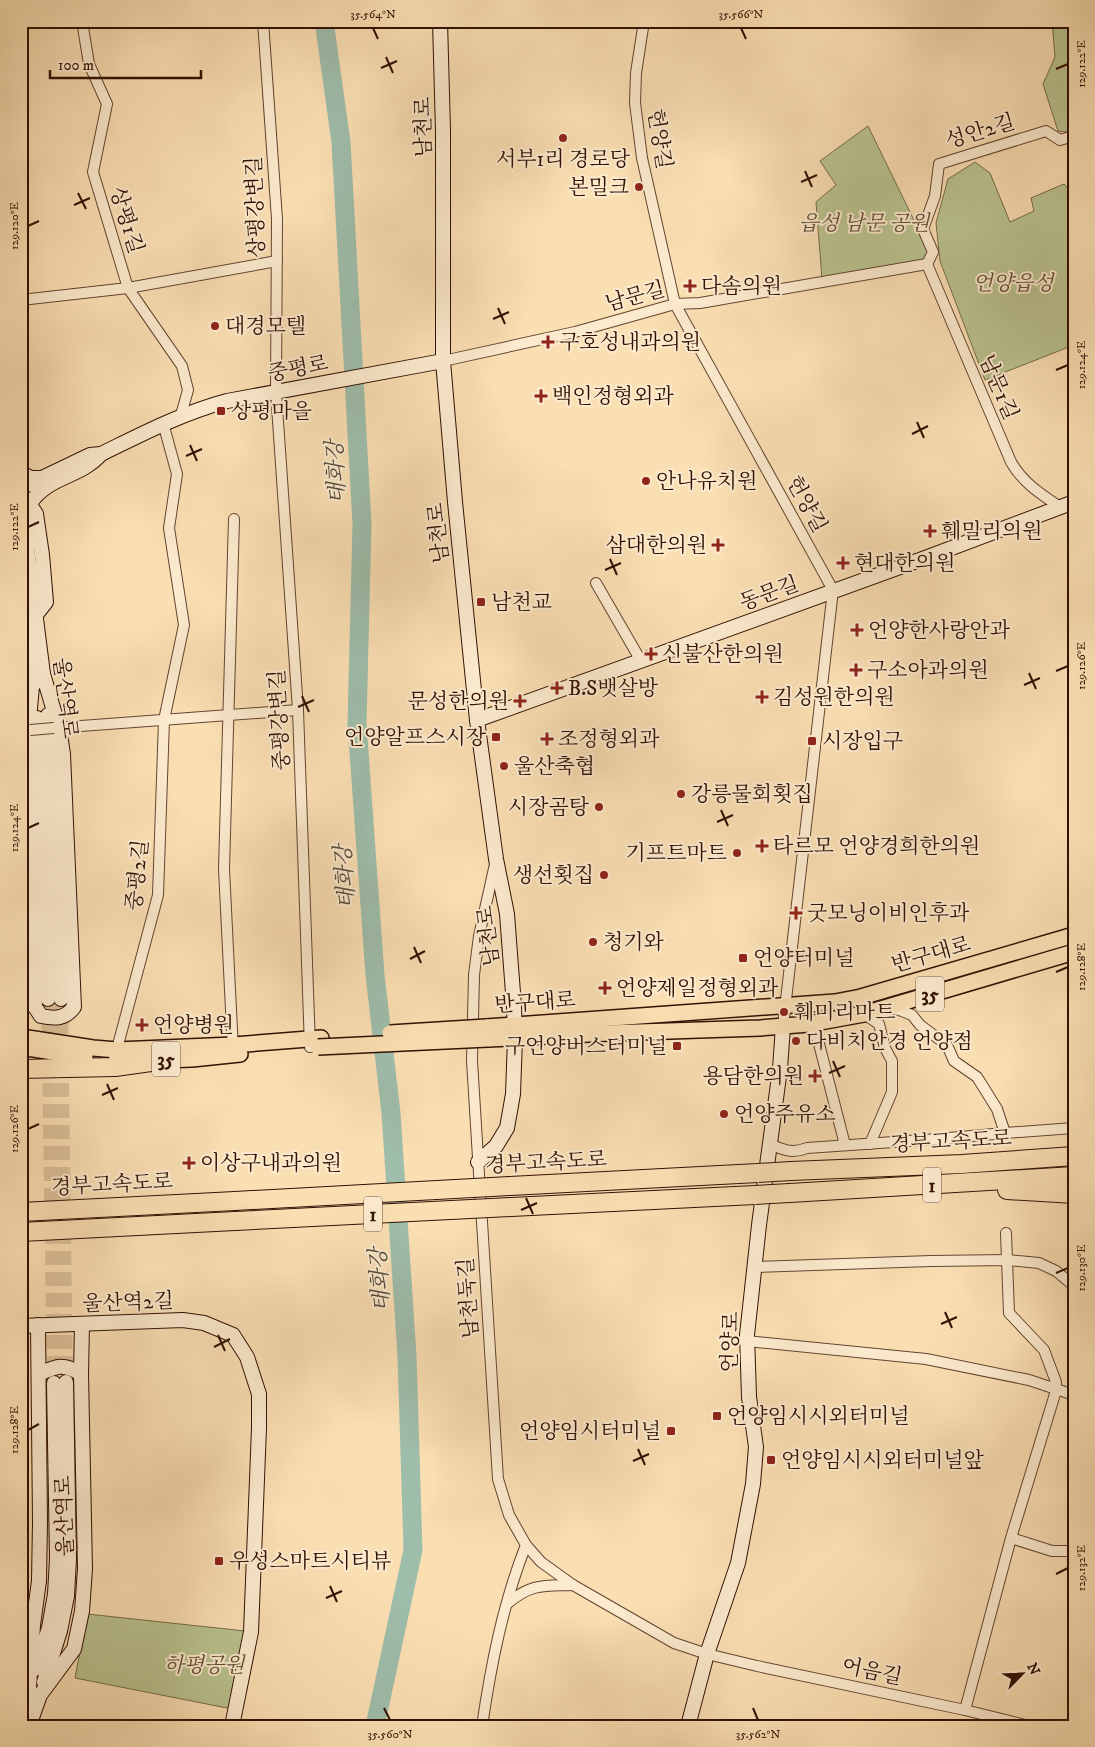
<svg xmlns="http://www.w3.org/2000/svg" width="1095" height="1747" viewBox="0 0 1095 1747" font-family="'IM FELL DW Pica','Noto Serif KR',serif">
  <style>
    .green { fill: #bac390; stroke: #766a4a }
    .lines { fill: none; stroke-linecap: round; stroke-linejoin: round }
    .river { stroke: #9ebdab; stroke-width: 19 }
    .secondary-tunnel { stroke: #dcc099; stroke-width: 14; stroke-dasharray: 14 7; stroke-linecap: butt }
    .street-casing { stroke: #63442f; stroke-width: 12 }
    .secondary-casing { stroke: #311003; stroke-width: 16 }
    .primary-casing { stroke: #311003; stroke-width: 18 }
    .highway-casing { stroke: #311003; stroke-width: 20 }
    .street { stroke: #fceace; stroke-width: 10 }
    .secondary { stroke: #fceace; stroke-width: 14 }
    .primary { stroke: #fadfb3; stroke-width: 15 }
    .highway { stroke: #fadfb3; stroke-width: 18 }
    .street-bridge-casing { stroke: #63442f; stroke-width: 12; stroke-linecap: butt }
    .primary-bridge-casing { stroke: #311003; stroke-width: 18; stroke-linecap: butt }
    .highway-bridge-casing { stroke: #311003; stroke-width: 20; stroke-linecap: butt }
    .street-bridge { stroke: #fceace; stroke-width: 10 }
    .primary-bridge { stroke: #fadfb3; stroke-width: 15 }
    .highway-bridge { stroke: #fadfb3; stroke-width: 18 }
    .ticks { fill: none; stroke: #311003; stroke-width: 2 }
    .poi-dot { fill: #8f2418; stroke: #fceace; stroke-width: 2 }
    .labels { text-anchor: middle; stroke-width: 4; stroke-linejoin: round; paint-order: stroke }
    .shield { fill: #fceace; stroke: #6e5140; stroke-width: 1 }
    .shield-label { font-size: 20px; font-weight: bold; fill: #311003 }
    .street-label { font-size: 21px; fill: #311003; stroke: #fceace }
    .poi-label { font-size: 21px; fill: #311003; stroke: #fceace; text-anchor: start }
    .park-label { font-size: 21px; font-style: italic; fill: #614f34; stroke: #fceace }
    .water-label { font-size: 22px; font-style: italic; fill: #574d3e; stroke: #fceace }
    .neatline { fill: none; stroke: #311003; stroke-width: 2 }
    .ticks-label { font-size: 12px; text-anchor: middle; fill: #311003 }
  </style>
  <rect width="100%" height="100%" fill="#fadfb3"/>
  <filter id="stains"><feTurbulence type="fractalNoise" baseFrequency=".004" numOctaves="4"/><feColorMatrix values="0 0 0 0 .2 0 0 0 0 .09 0 0 0 0 .02 0 0 0 .5 -.17"/></filter>
  <radialGradient id="worn" r=".72"><stop offset=".6" stop-color="#630" stop-opacity="0"/><stop offset="1" stop-color="#630" stop-opacity=".3"/></radialGradient>
  <g class="green">
    <path d="M1052,21H1074V133L1058,131L1043,84L1055,57Z"/>
    <path d="M868,126L929,251L922,261L822,279L816,202L836,185L820,161Z"/>
    <path d="M975,162L990,173L1010,222L1034,211L1031,198L1064,184L1074,195V345L985,380L940,261L936,223L948,179Z"/>
    <path d="M87,1614L245,1631L237,1699L227,1708L75,1678Z"/>
  </g>
  <g class="lines">
    <path class="river" d="M324,21L341,142L362,524L357,724L375,975L391,1113L407,1356L413,1550L375,1726"/>
    <g class="secondary-tunnel">
      <path d="M48,999L54,1378"/>
      <path d="M61,999L66,1379"/>
    </g>
    <g class="street-casing">
      <g id="street">
        <path d="M82,21L89,64L107,104L93,172L128,288L182,366L188,390L181,415"/>
        <path d="M263,21L277,219L276,392L298,710L310,1047"/>
        <path d="M644,21L636,73L635,103L642,158L675,304L833,590L783,1026"/>
        <path d="M927,264L1011,462C1023,483 1041,494 1060,507"/>
        <path d="M927,264L933,252L923,229L935,196L939,164L1046,131L1060,140L1074,136"/>
        <path d="M21,300L128,288L277,261"/>
        <path d="M443,361L575,332L675,304L700,303L927,264"/>
        <path d="M596,583L641,661"/>
        <path d="M54,728L298,710"/>
        <path d="M864,1014L879,1024L885,1048L892,1061V1092L870,1144"/>
        <path d="M809,1024L818,1040L845,1145"/>
        <path d="M233,1050L224,869L234,519"/>
        <path d="M114,1060L158,895L164,720L184,625L169,528L177,474L163,423"/>
        <path d="M1005,1133L1074,1128"/>
        <path d="M769,1144C785,1150 791,1154 807,1148L937,1139L1005,1133L997,1109L977,1077L954,1061L947,1045L920,1025L912,1015L902,1011L889,1008"/>
        <path d="M755,1267L931,1261L1007,1260L1039,1263L1056,1271L1074,1286"/>
        <path d="M747,1341L926,1359L1029,1380L1074,1395"/>
        <path d="M1011,1538L1052,1551H1074"/>
        <path d="M526,1545L541,1562L573,1585L674,1643L707,1654L757,1666L965,1710L1029,1726"/>
        <path d="M508,1603C532,1583 544,1586 573,1585"/>
        <path d="M965,1710L1011,1538L1055,1394L1056,1382L1044,1350L1009,1313L1006,1233"/>
        <path d="M482,1726C491,1665 503,1603 526,1545L509,1515L498,1479L472,1061L474,975L479,936L495,864"/>
      </g>
    </g>
    <g class="secondary-casing">
      <g id="secondary">
        <path d="M440,21L443,131V361L455,502L477,720L496,859L507,914L514,1006L515,1039L513,1094L507,1128L496,1146L478,1162"/>
        <path d="M101,454C142,434 182,413 227,401L443,361"/>
        <path d="M21,473L31,478H42"/>
        <path d="M21,488L90,455L101,454C81,477 49,476 31,502"/>
        <path d="M32,508L36,514L42,555L46,602L35,616"/>
        <path d="M27,522V548L44,682"/>
        <path d="M26,623L34,684"/>
        <path d="M33,675L28,730L35,1007L41,1016C55,1019 65,1019 74,1007L63,754L59,728L43,674"/>
        <path d="M48,715L54,768L61,999"/>
        <path d="M37,718L41,756L48,999"/>
        <path d="M477,720L925,558L1074,502"/>
        <path d="M21,1326L183,1320L204,1323L233,1335L247,1357L259,1394V1428L251,1632L232,1726"/>
        <path d="M39,1374C57,1366 63,1363 81,1374"/>
        <path d="M35,1669L49,1628L55,1594L57,1559L54,1383"/>
        <path d="M44,1682L60,1631L67,1596L69,1559L66,1382"/>
        <path d="M21,1708L29,1688L33,1625L39,1581L40,1522L38,1325"/>
        <path d="M29,1726L40,1695L74,1649L82,1611L85,1569L81,1374L82,1324"/>
        <path d="M688,1726L707,1654L738,1563L753,1484L756,1447L749,1397L747,1335L759,1225L780,1069L783,1026"/>
      </g>
    </g>
    <g class="primary-casing">
      <g id="primary">
        <path d="M486,1027L835,1002L861,997L1074,935"/>
        <path d="M21,1037L93,1048L117,1050L233,1045L321,1038"/>
        <path d="M488,1039L609,1033L760,1028L809,1024L864,1014L1074,952"/>
        <path d="M21,1047L85,1057"/>
        <path d="M160,1060L192,1059L240,1054"/>
      </g>
    </g>
    <g class="highway-casing">
      <g id="highway">
        <path d="M21,1069L115,1067L172,1059"/>
        <path d="M791,1171L962,1164L1074,1156"/>
        <path d="M510,1186L758,1173"/>
        <path d="M1007,1190L1074,1194"/>
        <path d="M790,1193L1074,1176"/>
        <path d="M511,1207L755,1195"/>
        <path d="M21,1212L235,1201"/>
        <path d="M21,1232L235,1221"/>
      </g>
    </g>
    <use href="#street" class="street"/>
    <use href="#secondary" class="secondary"/>
    <use href="#primary" class="primary"/>
    <use href="#highway" class="highway"/>
    <g class="street-bridge-casing">
      <path id="street-bridge" d="M30,730L54,728"/>
    </g>
    <g class="primary-bridge-casing">
      <g id="primary-bridge">
        <path d="M390,1033L486,1027"/>
        <path d="M318,1047L488,1039"/>
      </g>
    </g>
    <g class="highway-bridge-casing">
      <g id="highway-bridge">
        <path d="M758,1173L791,1171"/>
        <path d="M755,1195L790,1193"/>
        <path d="M235,1201L510,1186"/>
        <path d="M235,1221L511,1207"/>
      </g>
    </g>
    <use href="#street-bridge" class="street-bridge"/>
    <use href="#primary-bridge" class="primary-bridge"/>
    <use href="#highway-bridge" class="highway-bridge"/>
  </g>
  <path class="ticks" d="M373,28L378,39M741,28L746,39M386,57L393,73M381,68L397,61M1056,69L1068,64M805,171L812,187M801,182L817,175M78,193L86,209M74,205L90,198M28,226L39,221M498,308L505,324M493,319L509,312M1056,370L1068,365M917,422L924,438M912,434L928,426M190,445L197,461M186,456L202,449M28,527L39,522M610,559L617,575M605,570L621,563M1056,671L1068,666M1029,673L1036,689M1024,685L1040,678M302,696L309,712M298,707L314,700M721,810L728,826M717,822L733,815M28,828L39,823M414,947L421,963M410,959L425,951M1056,972L1068,967M833,1061L840,1077M829,1073L845,1066M107,1084L114,1100M102,1095L118,1088M28,1129L39,1124M526,1198L533,1214M521,1210L537,1203M1056,1273L1068,1268M945,1312L952,1328M941,1324L957,1317M218,1335L225,1351M214,1347L230,1339M28,1430L39,1424M638,1449L645,1465M633,1461L649,1454M1056,1574L1068,1568M330,1586L337,1602M326,1598L342,1591M384,1708L390,1720M753,1708L758,1720"/>
  <g class="poi-dot">
    <circle cx="563" cy="138" r="5"/>
    <circle cx="639" cy="187" r="5"/>
    <path d="M687.5 278.5h5v5h5v5h-5v5h-5v-5h-5v-5h5z"/>
    <circle cx="215" cy="326" r="5"/>
    <path d="M545.5 334.5h5v5h5v5h-5v5h-5v-5h-5v-5h5z"/>
    <path d="M538.5 388.5h5v5h5v5h-5v5h-5v-5h-5v-5h5z"/>
    <rect x="216" y="406" width="10" height="10" rx="2.5"/>
    <circle cx="646" cy="481" r="5"/>
    <path d="M927.5 523.5h5v5h5v5h-5v5h-5v-5h-5v-5h5z"/>
    <path d="M715.5 537.5h5v5h5v5h-5v5h-5v-5h-5v-5h5z"/>
    <path d="M840.5 555.5h5v5h5v5h-5v5h-5v-5h-5v-5h5z"/>
    <rect x="476" y="597" width="10" height="10" rx="2.5"/>
    <path d="M854.5 622.5h5v5h5v5h-5v5h-5v-5h-5v-5h5z"/>
    <path d="M648.5 646.5h5v5h5v5h-5v5h-5v-5h-5v-5h5z"/>
    <path d="M853.5 662.5h5v5h5v5h-5v5h-5v-5h-5v-5h5z"/>
    <path d="M554.5 680.5h5v5h5v5h-5v5h-5v-5h-5v-5h5z"/>
    <path d="M759.5 689.5h5v5h5v5h-5v5h-5v-5h-5v-5h5z"/>
    <path d="M517.5 693.5h5v5h5v5h-5v5h-5v-5h-5v-5h5z"/>
    <rect x="491" y="732" width="10" height="10" rx="2.5"/>
    <path d="M544.5 731.5h5v5h5v5h-5v5h-5v-5h-5v-5h5z"/>
    <rect x="807" y="736" width="10" height="10" rx="2.5"/>
    <circle cx="504" cy="766" r="5"/>
    <circle cx="681" cy="794" r="5"/>
    <circle cx="599" cy="807" r="5"/>
    <path d="M759.5 838.5h5v5h5v5h-5v5h-5v-5h-5v-5h5z"/>
    <circle cx="737" cy="853" r="5"/>
    <circle cx="604" cy="875" r="5"/>
    <path d="M793.5 905.5h5v5h5v5h-5v5h-5v-5h-5v-5h5z"/>
    <circle cx="593" cy="942" r="5"/>
    <rect x="738" y="953" width="10" height="10" rx="2.5"/>
    <path d="M602.5 980.5h5v5h5v5h-5v5h-5v-5h-5v-5h5z"/>
    <circle cx="784" cy="1012" r="5"/>
    <path d="M139.5 1017.5h5v5h5v5h-5v5h-5v-5h-5v-5h5z"/>
    <circle cx="796" cy="1041" r="5"/>
    <rect x="672" y="1041" width="10" height="10" rx="2.5"/>
    <path d="M812.5 1068.5h5v5h5v5h-5v5h-5v-5h-5v-5h5z"/>
    <circle cx="724" cy="1114" r="5"/>
    <path d="M186.5 1155.5h5v5h5v5h-5v5h-5v-5h-5v-5h5z"/>
    <rect x="712" y="1411" width="10" height="10" rx="2.5"/>
    <rect x="666" y="1426" width="10" height="10" rx="2.5"/>
    <rect x="766" y="1455" width="10" height="10" rx="2.5"/>
    <rect x="214" y="1556" width="10" height="10" rx="2.5"/>
  </g>
  <g class="labels">
    <g class="shield">
      <rect x="916" y="976.5" width="28" height="35" rx="4"/>
      <rect x="152" y="1041.5" width="28" height="35" rx="4"/>
      <rect x="923" y="1167.5" width="18" height="35" rx="4"/>
      <rect x="364" y="1196.5" width="18" height="35" rx="4"/>
    </g>
    <g class="shield-label">
      <text x="930" y="1001">35</text>
      <text x="166" y="1066">35</text>
      <text x="932" y="1192">1</text>
      <text x="373" y="1221">1</text>
    </g>
    <g class="street-label">
      <text transform="translate(423 127) rotate(-91)" y="7">남천로</text>
      <text transform="translate(980 131) rotate(-17)" y="7">성안2길</text>
      <text transform="translate(660 139) rotate(81)" y="7">헌양길</text>
      <text transform="translate(255 207) rotate(-92)" y="7">상평강변길</text>
      <text transform="translate(127 220) rotate(73)" y="7">상평1길</text>
      <text transform="translate(635 296) rotate(-15)" y="7">남문길</text>
      <text transform="translate(298 368) rotate(-11)" y="7">중평로</text>
      <text transform="translate(999 387) rotate(67)" y="7">남문1길</text>
      <text transform="translate(807 504) rotate(61)" y="7">헌양길</text>
      <text transform="translate(438 533) rotate(-96)" y="7">남천로</text>
      <text transform="translate(769 593) rotate(-20)" y="7">동문길</text>
      <text transform="translate(66 698) rotate(83)" y="7">울산역로</text>
      <text transform="translate(279 720) rotate(-93)" y="7">중평강변길</text>
      <text transform="translate(137 875) rotate(-84)" y="7">중평2길</text>
      <text transform="translate(488 936) rotate(-97)" y="7">남천로</text>
      <text transform="translate(931 954) rotate(-16)" y="7">반구대로</text>
      <text transform="translate(535 1002) rotate(-4)" y="7">반구대로</text>
      <text transform="translate(951 1141) rotate(-3)" y="7">경부고속도로</text>
      <text transform="translate(546 1162) rotate(-3)" y="7">경부고속도로</text>
      <text transform="translate(112 1184) rotate(-3)" y="7">경부고속도로</text>
      <text transform="translate(468 1298) rotate(-94)" y="7">남천둑길</text>
      <text transform="translate(128 1302) rotate(-2)" y="7">울산역2길</text>
      <text transform="translate(730 1342) rotate(-88)" y="7">언양로</text>
      <text transform="translate(64 1516) rotate(-92)" y="7">울산역로</text>
      <text transform="translate(872 1671) rotate(12)" y="7">어음길</text>
    </g>
    <g class="poi-label">
      <text x="563" y="166" text-anchor="middle">서부1리 경로당</text>
      <text x="629" y="194" text-anchor="end">본밀크</text>
      <text x="701" y="293">다솜의원</text>
      <text x="225" y="333">대경모텔</text>
      <text x="559" y="349">구호성내과의원</text>
      <text x="552" y="403">백인정형외과</text>
      <text x="231" y="418">상평마을</text>
      <text x="656" y="488">안나유치원</text>
      <text x="941" y="538">훼밀리의원</text>
      <text x="707" y="552" text-anchor="end">삼대한의원</text>
      <text x="854" y="570">현대한의원</text>
      <text x="491" y="609">남천교</text>
      <text x="868" y="637">언양한사랑안과</text>
      <text x="662" y="661">신불산한의원</text>
      <text x="867" y="677">구소아과의원</text>
      <text x="568" y="695">B.S뱃살방</text>
      <text x="773" y="704">김성원한의원</text>
      <text x="509" y="708" text-anchor="end">문성한의원</text>
      <text x="486" y="744" text-anchor="end">언양알프스시장</text>
      <text x="558" y="746">조정형외과</text>
      <text x="822" y="748">시장입구</text>
      <text x="514" y="773">울산축협</text>
      <text x="691" y="801">강릉물회횟집</text>
      <text x="589" y="814" text-anchor="end">시장곰탕</text>
      <text x="773" y="853">타르모 언양경희한의원</text>
      <text x="727" y="860" text-anchor="end">기프트마트</text>
      <text x="594" y="882" text-anchor="end">생선횟집</text>
      <text x="807" y="920">굿모닝이비인후과</text>
      <text x="603" y="949">청기와</text>
      <text x="753" y="965">언양터미널</text>
      <text x="616" y="995">언양제일정형외과</text>
      <text x="794" y="1019">훼미리마트</text>
      <text x="153" y="1032">언양병원</text>
      <text x="806" y="1048">다비치안경 언양점</text>
      <text x="667" y="1053" text-anchor="end">구언양버스터미널</text>
      <text x="804" y="1083" text-anchor="end">용담한의원</text>
      <text x="734" y="1121">언양주유소</text>
      <text x="200" y="1170">이상구내과의원</text>
      <text x="727" y="1423">언양임시시외터미널</text>
      <text x="661" y="1438" text-anchor="end">언양임시터미널</text>
      <text x="781" y="1467">언양임시시외터미널앞</text>
      <text x="229" y="1568">우성스마트시티뷰</text>
    </g>
    <g class="park-label">
      <text x="864" y="230">읍성 남문 공원</text>
      <text x="1013" y="290">언양읍성</text>
      <text x="204" y="1672">하평공원</text>
    </g>
    <g class="water-label">
      <text transform="translate(335 472) rotate(-93)" y="8">태화강</text>
      <text transform="translate(344 877) rotate(-94)" y="8">태화강</text>
      <text transform="translate(379 1280) rotate(-94)" y="8">태화강</text>
    </g>
  </g>
  <rect width="1095" height="1747" fill="none" stroke="#fadfb3" stroke-width="55"/>
  <g transform="translate(1022 1674) rotate(66)" stroke="#fceace" stroke-width="4" paint-order="stroke">
  <path d="M0-4L9 19L0 12L-9 19Z" fill="#311003"/>
  <text y="-8" font-size="14" font-weight="bold" text-anchor="middle" fill="#311003">N</text>
  </g>
  <path d="M50 70v8h151v-8" fill="none" stroke="#311003" stroke-width="2.5"/>
  <text x="58" y="70" font-size="15" fill="#311003" stroke="#fceace" stroke-width="4" paint-order="stroke">100 m</text>
  <rect x="28" y="28" width="1040" height="1692" class="neatline"/>
  <g class="ticks-label">
    <text x="373" y="18">35.564°N</text>
    <text x="741" y="18">35.566°N</text>
    <text transform="translate(1081 64) rotate(-90)" y="4">129.122°E</text>
    <text transform="translate(14 226) rotate(-90)" y="4">129.120°E</text>
    <text transform="translate(1081 365) rotate(-90)" y="4">129.124°E</text>
    <text transform="translate(14 527) rotate(-90)" y="4">129.122°E</text>
    <text transform="translate(1081 666) rotate(-90)" y="4">129.126°E</text>
    <text transform="translate(14 828) rotate(-90)" y="4">129.124°E</text>
    <text transform="translate(1081 967) rotate(-90)" y="4">129.128°E</text>
    <text transform="translate(14 1129) rotate(-90)" y="4">129.126°E</text>
    <text transform="translate(1081 1268) rotate(-90)" y="4">129.130°E</text>
    <text transform="translate(14 1430) rotate(-90)" y="4">129.128°E</text>
    <text transform="translate(1081 1568) rotate(-90)" y="4">129.132°E</text>
    <text x="390" y="1738">35.560°N</text>
    <text x="758" y="1738">35.562°N</text>
  </g>
  <rect width="100%" height="100%" filter="url(#stains)"/>
  <rect width="100%" height="100%" fill="url(#worn)"/>
</svg>
